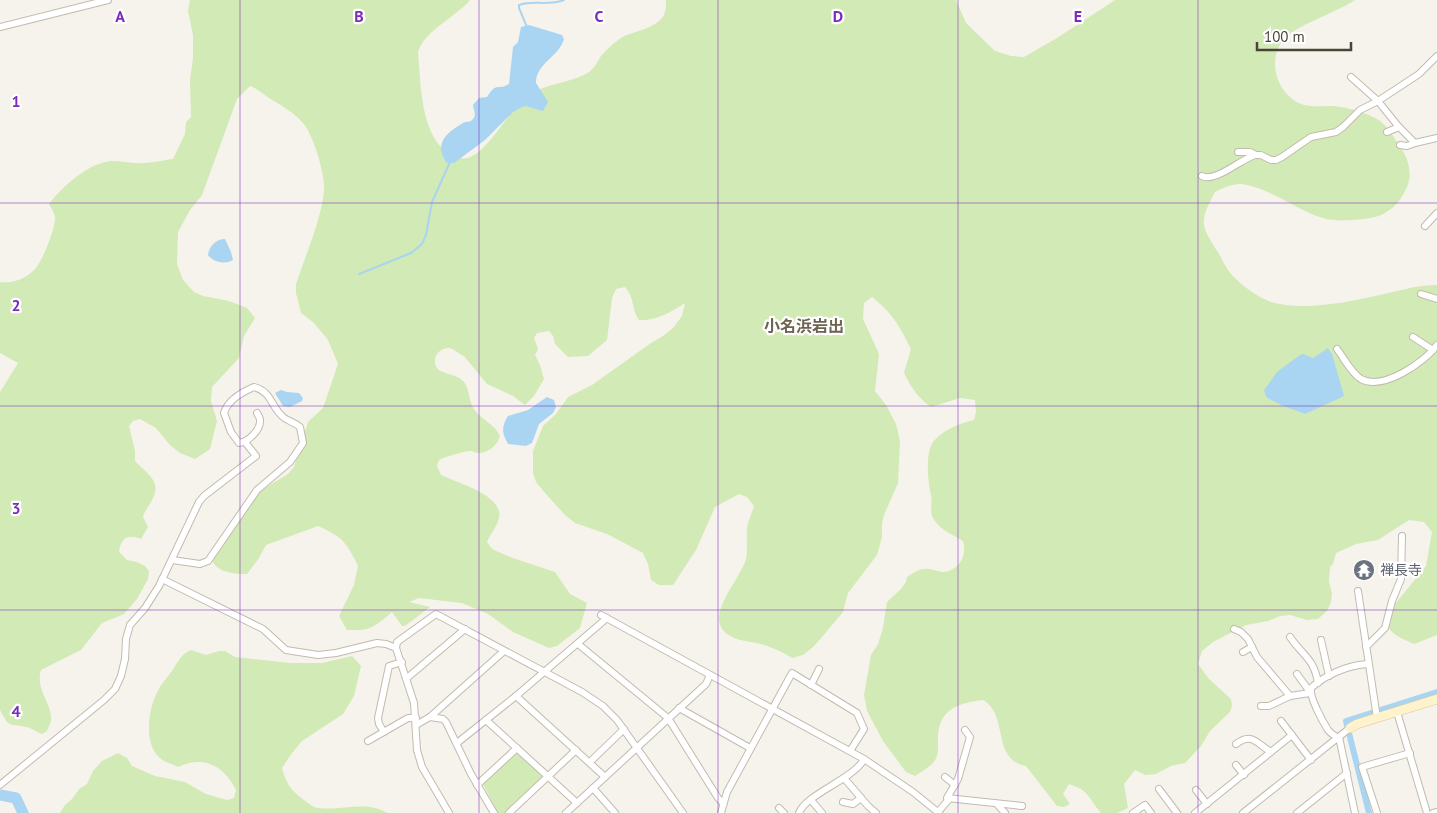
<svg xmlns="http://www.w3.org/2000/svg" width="1437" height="813" viewBox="0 0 1437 813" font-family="'PT Sans','Noto Sans JP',sans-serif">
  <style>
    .green { fill: #d2eab5 }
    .water { fill: #a9d4f2 }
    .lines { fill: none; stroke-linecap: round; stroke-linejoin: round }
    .stream { stroke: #a9d4f2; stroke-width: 2 }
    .canal { stroke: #a9d4f2; stroke-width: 6 }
    .river { stroke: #a9d4f2; stroke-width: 11 }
    .street-casing { stroke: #c2bbae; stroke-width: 8 }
    .secondary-casing { stroke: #d6c79b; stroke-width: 10 }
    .street { stroke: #fff; stroke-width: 6 }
    .secondary { stroke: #fff3cd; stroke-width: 9 }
    .grid { fill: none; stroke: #7b2cbf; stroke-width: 1; stroke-opacity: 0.55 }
    .labels { text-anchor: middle; stroke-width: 4.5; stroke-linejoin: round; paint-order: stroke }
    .worship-label { font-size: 14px; fill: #5b616d; stroke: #fff; text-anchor: start }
    .quarter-label { font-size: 16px; font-weight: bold; fill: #6e6250; stroke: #fff }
    .grid-label { font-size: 16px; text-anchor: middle; font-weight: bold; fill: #7b2cbf; stroke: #fff; stroke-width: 4.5; stroke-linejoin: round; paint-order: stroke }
  </style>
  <rect width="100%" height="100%" fill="#f6f3ec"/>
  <g class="green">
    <path d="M190,0H470C456,17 424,31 418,52C421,85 420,148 460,158C484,164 509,106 530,94C547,84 566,83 584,75C593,71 596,64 601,56C606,50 615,42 621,38C634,30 655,30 664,15C666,11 666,4 666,0H956L966,23L995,51L1011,56L1024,57L1057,38L1115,0H1355C1338,12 1294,26 1283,40C1266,62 1278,97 1304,105C1313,107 1321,106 1330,106C1344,106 1369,113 1380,121C1388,126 1394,138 1399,145C1408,157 1413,173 1407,187C1398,207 1385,217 1364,219C1350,220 1336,222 1323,218C1296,210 1275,191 1247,185C1236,182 1225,187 1215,192C1198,224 1201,225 1219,254C1223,261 1226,268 1231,274C1241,285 1259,299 1275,303C1306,311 1354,301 1384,294C1402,290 1418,285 1437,285V635L1414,644C1401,638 1390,635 1385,620L1391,609L1426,566L1432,532L1424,522L1409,520L1378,540L1356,544L1336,553L1333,564L1330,567L1329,581L1332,594L1331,602L1327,611L1318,619L1307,620L1290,615L1280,616L1268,621L1246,625L1213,642L1202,651L1198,664L1209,679L1231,699L1232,706L1230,712L1210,731L1201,746L1185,763L1171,766L1156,774L1145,775L1135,770L1124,784L1128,808L1117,813H1101C1089,799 1089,790 1069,784L1063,794L1070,804L1064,807L1057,806L1026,766C991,760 1009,714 983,700C960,703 940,708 938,735C937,746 941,755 932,764C927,769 920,772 915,776L906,772L883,741L867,711L864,695L871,655L878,644L883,628L887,602L901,589L906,582L907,577C912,574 918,569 924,569C931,568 937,572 944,572C960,570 967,555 963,541C953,535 941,530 935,521C928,513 933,504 931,495C928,482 925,453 933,442C942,430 961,423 974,420L976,412L975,400L960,398L931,407C918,398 911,387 904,373L911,349C899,325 893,314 872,297L864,303L863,319L879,354L875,391L886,405L896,424L900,441L898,483L884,515L882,524V537L877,555L848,593L843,612L822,637L813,647L803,655L792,658C783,652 774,648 764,645C753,641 737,642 727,634C703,616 741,579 746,559C748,549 746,538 747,528C748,521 752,513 754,506L747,497L739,494L715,507L696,550L673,585H659L651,580L648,564L643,553L607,534L575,523L566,516L545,493L536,482L533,473V451L543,426L556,414L568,397L592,385L651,343L663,336L674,327L682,316L685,303C671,312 656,321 639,320C631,309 635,298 625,287L616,289L612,298L607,340L588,356L568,357L555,344L553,336L549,331L537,333L534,338L538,349L535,355L540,365L544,379L534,396L525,405L513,396L487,384L464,356C455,353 452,343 440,351C437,353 435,356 435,360C434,376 454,371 463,381C470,388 468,400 474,409C481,420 494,423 500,436C497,446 489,452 479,453C476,453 473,451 471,451C464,451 445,457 439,460L437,466L441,475C457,483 504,495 499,518C497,527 490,534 487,542L492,549L510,557L555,572L570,594L587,603L580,628L557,646L549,648L513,632L488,614L462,603L419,598L409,602L430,607L405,626H402L392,612C374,627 371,631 347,630L339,616L354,585L358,566C346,541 342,537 318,526L266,545L259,558L247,574C234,574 219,573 212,561L218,550L237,525L247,506L260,491L288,474L294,467L308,422L323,408L338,364L328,340L314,323L301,313L296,293V284C306,254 320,223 324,192C326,176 313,134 303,123C293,112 282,106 269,98C262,93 258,89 250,86L237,99L202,195L190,210L178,232L177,264L183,280L194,292L203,296L229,301L247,308L255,318L244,336L239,358L212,387L211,401L217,421L210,449L195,459L180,453L170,445L156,428L140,419L133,421L129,426L135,451V461C145,472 162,481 153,498C150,505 145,510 143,517L148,527L141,539C128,534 121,537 119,552L127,560L137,562L145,566L149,571L148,579L137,599L124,614L102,623L81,650L41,670C35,691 52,702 51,720C51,723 48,728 47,731L42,734C37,732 32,728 26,727C8,723 10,729 0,710V392L18,363L0,353V282C12,284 27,278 35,269C43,260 55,229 55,218C55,213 51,208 49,204C62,187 89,162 112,161C122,161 132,164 143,163C153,163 163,160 173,159L185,134L186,122L191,117L190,80L193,58V35L188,11Z"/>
    <path d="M191,650L206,655L219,651H225L235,657L290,663H322L352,656L361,666L354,696L343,714L302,741L292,753L282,768C287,785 290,789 304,800C307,802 310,805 314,807C337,813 365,799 387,813H60L65,805L72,799L79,789L87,784L93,771L102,761L118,753L127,758L132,766L155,776L185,782L206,794L227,800L234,798L236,790C224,766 204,755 178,767C174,765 168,763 164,761C141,748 148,706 160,687C162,683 166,679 169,675C177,665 179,655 191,650Z"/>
    <path d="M516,752H519L543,775V778L506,813H498L483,784Z"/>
  </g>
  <g class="water">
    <path d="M529,25L562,35L564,39C559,57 536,63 536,83L548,102L543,111L526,106L520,108L513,112L485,140L454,163H447C433,144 446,133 463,123C466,121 470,123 473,119C477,115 473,109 473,105L479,98L487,97C497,81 497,91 509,84L513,47L518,42L521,27Z"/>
    <path d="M225,239L231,252L233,260C225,265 213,262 208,255C209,246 216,239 225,239Z"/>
    <path d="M1328,348L1332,354L1344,396L1305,414L1281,405L1266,397L1264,390L1277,372L1300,355L1303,354L1313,358Z"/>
    <path d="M281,390L287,392L299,393L303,398L302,401L290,407L283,406L275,393Z"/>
    <path d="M547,397L554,400L556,407L553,413L539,424L532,443L526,446L508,444C502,434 501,427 508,416L528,410Z"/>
  </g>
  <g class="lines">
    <g class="stream">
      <path d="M527,27L519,8V5C532,0 550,6 564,0"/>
      <path d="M359,274L411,253L422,244L426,235L432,202L450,162"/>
    </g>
    <path class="canal" d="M1369,813L1346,721L1437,692"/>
    <path class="river" d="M0,795L16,798L23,813"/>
    <g class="street-casing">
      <g id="street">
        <path d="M0,27L108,0"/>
        <path d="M1351,77L1378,101L1398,126L1415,143L1437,138"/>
        <path d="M1387,132L1399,127"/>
        <path d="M1400,145L1407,146L1415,143"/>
        <path d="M1238,152H1250L1254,154"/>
        <path d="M1202,176C1215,183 1241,159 1255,155H1261L1271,160H1276L1282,157L1311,137L1336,132L1343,127L1360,110L1378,101L1419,74L1437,56"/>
        <path d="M1425,226L1437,213"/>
        <path d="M1421,294L1437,299"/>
        <path d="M1413,337L1433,350"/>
        <path d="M1337,349C1344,358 1351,373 1361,379C1383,391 1425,362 1437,345"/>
        <path d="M172,560L200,564L208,561L257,490L290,462L303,443L300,427C294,422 287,421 282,416C270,405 272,392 254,387C242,392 228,400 224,413L231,432L239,443C248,442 261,430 260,420C260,418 258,415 257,413"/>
        <path d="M162,579L263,629L286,650L318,655L336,653L377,643L386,644L396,648"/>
        <path d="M1358,591L1377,718"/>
        <path d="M601,615L864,759L913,792L939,813"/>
        <path d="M1234,629L1241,632L1248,639L1257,657L1290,696"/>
        <path d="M1290,637C1302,655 1314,658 1318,683"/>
        <path d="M1321,640L1329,676"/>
        <path d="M578,644L668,718L718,798L723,803"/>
        <path d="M1366,647L1385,628L1392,601L1401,579L1402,536"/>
        <path d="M1243,652L1252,647"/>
        <path d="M1297,674L1310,692"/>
        <path d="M407,678L465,629"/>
        <path d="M811,685L819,669"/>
        <path d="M516,696L605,777"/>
        <path d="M1261,706H1269L1290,696L1310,693"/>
        <path d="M679,708L750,748"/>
        <path d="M1397,712L1427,813"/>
        <path d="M430,717L443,719L446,722L471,774L494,813"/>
        <path d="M486,720L577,803"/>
        <path d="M1281,721L1311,760"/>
        <path d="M416,725L430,717L504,651"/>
        <path d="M965,730L970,737L958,779L947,798L1022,806"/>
        <path d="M384,732L379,724L378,718L389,666L402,662"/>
        <path d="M1339,737L1355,813"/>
        <path d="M1338,738C1335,736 1331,734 1328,730C1323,722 1309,697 1311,688C1325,675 1348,665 1368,664"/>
        <path d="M368,741L408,718H416"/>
        <path d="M457,743L516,696L607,618"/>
        <path d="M1236,744C1252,732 1256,743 1271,752"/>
        <path d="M590,762L624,729"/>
        <path d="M1236,765L1244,775"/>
        <path d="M945,777L955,785"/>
        <path d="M844,778L868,806L876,813"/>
        <path d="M0,785L104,700L115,689L121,676L125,659L126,639L130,625L145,608L159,586L199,502L204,496L256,456L245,442"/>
        <path d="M477,785L517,748"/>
        <path d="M593,788L615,813"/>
        <path d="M1159,789L1177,813"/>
        <path d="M1196,790L1207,804"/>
        <path d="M811,800L822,813"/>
        <path d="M843,802L853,804L861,798"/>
        <path d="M997,804L1005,813"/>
        <path d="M779,808L784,813"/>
        <path d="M938,812L950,798"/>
        <path d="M449,813L422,767L417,750L414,703L396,648L397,642L436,614L582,692L603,706L617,720L683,813"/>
        <path d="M509,813L576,750"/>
        <path d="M566,813L706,684L710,675"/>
        <path d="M721,813L727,792L792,673L857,713L864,729L850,751"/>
        <path d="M799,813C806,794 854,779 864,759"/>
        <path d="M1133,813L1145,805L1151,813"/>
        <path d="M1195,813L1292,735"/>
        <path d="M1243,813L1350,728"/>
        <path d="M1297,813L1347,773"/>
        <path d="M1377,813L1362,767L1410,753"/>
        <path d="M1433,813L1437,812"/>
      </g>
    </g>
    <g class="secondary-casing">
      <path id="secondary" d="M1350,728L1357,724L1437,699"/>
    </g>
    <use href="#street" class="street"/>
    <use href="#secondary" class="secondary"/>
  </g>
  <path class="grid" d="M240,0V813M479,0V813M718,0V813M958,0V813M1198,0V813M0,203H1437M0,406H1437M0,610H1437"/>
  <defs>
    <g id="temple-disc" transform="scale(1.125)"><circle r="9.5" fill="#6b7280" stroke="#fff"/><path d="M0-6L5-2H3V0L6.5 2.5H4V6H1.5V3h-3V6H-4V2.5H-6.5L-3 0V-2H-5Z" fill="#fff"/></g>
  </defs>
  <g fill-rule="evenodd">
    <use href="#temple-disc" x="1364" y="570"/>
  </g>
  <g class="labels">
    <g class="worship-label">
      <text x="1380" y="575">禅長寺</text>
    </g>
    <g class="quarter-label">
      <text x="804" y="332">小名浜岩出</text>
    </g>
  </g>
  <g class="grid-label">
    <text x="120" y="22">A</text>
    <text x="359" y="22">B</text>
    <text x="599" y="22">C</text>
    <text x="838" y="22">D</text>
    <text x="1078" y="22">E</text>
    <text x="16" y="107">1</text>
    <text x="16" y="311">2</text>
    <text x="16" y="514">3</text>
    <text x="16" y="717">4</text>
  </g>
  <path d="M1257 42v8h94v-8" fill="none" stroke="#4b4439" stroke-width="2.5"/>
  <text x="1264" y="42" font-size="15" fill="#4b4439" stroke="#ffffff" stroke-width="4" paint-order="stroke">100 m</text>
</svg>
